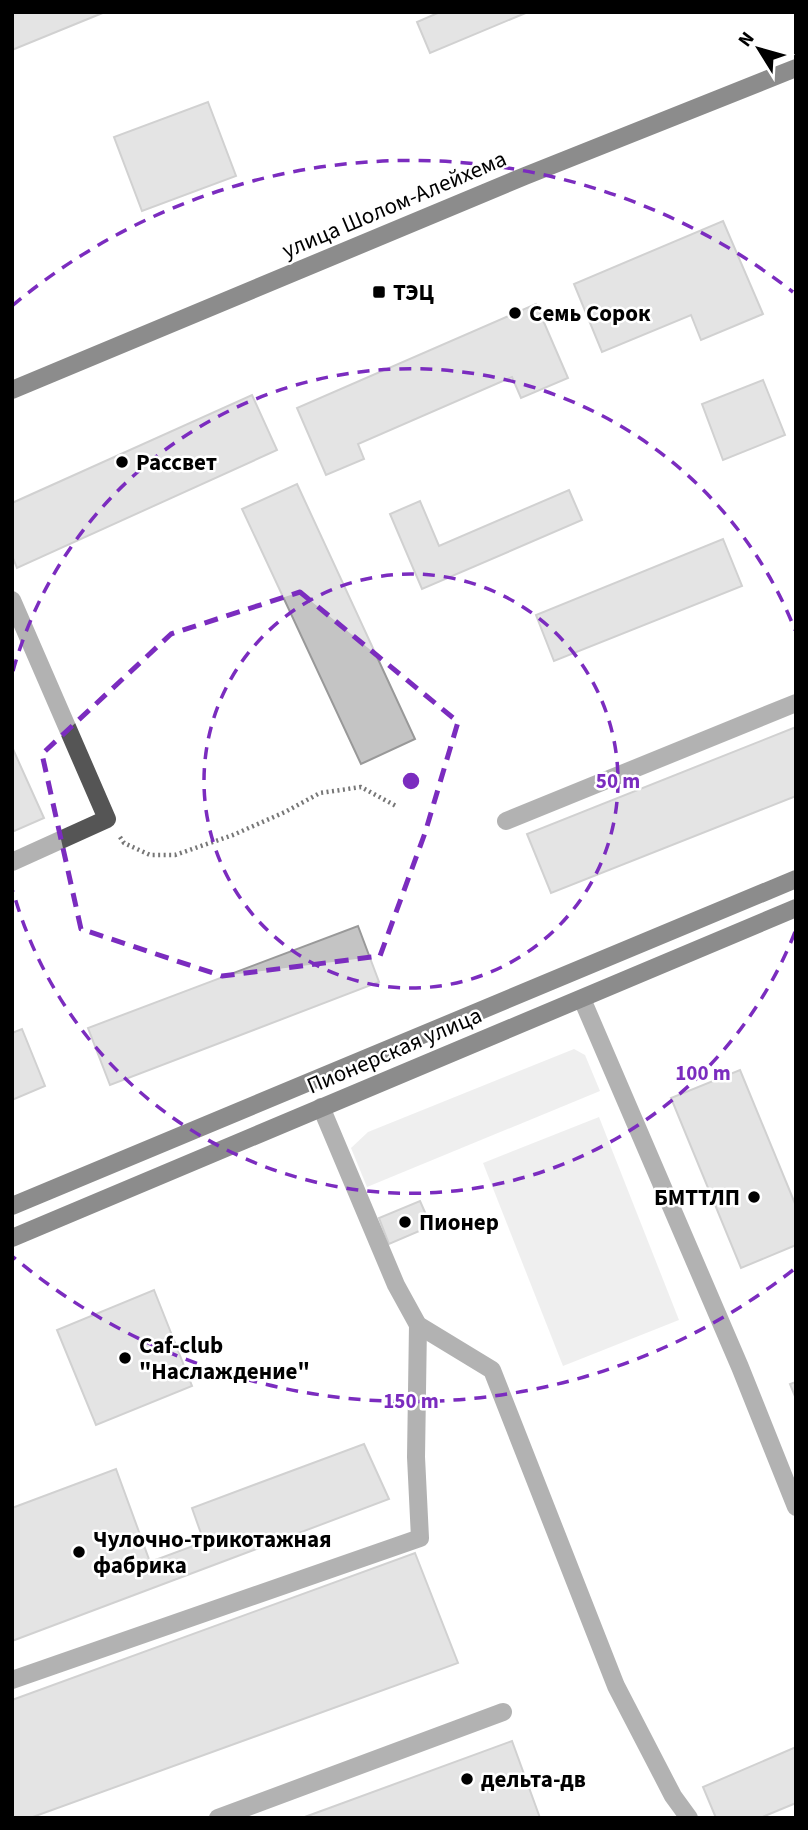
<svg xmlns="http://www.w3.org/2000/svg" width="808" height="1830" viewBox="0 0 808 1830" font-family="'Source Sans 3',sans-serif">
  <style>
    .green { fill: #dcdcdc }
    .building { fill: #c4c4c4; stroke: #999; stroke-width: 2 }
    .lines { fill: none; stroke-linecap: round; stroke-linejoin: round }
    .path { stroke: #777; stroke-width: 4.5; stroke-dasharray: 2 3.5; stroke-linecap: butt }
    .minor { stroke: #555; stroke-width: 18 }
    .major { stroke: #000; stroke-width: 18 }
    .marked { fill: none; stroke: #7b2cbf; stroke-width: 5; stroke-dasharray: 14 9; stroke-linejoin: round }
    .ring { fill: none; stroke: #7b2cbf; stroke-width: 3.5; stroke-dasharray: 12 9 }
    .poi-dot { fill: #000; stroke: #fff; stroke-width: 2.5 }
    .labels { text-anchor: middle; stroke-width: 5; stroke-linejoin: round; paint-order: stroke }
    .street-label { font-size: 23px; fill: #000; stroke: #fff }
    .poi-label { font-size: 23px; font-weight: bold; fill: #000; stroke: #fff; text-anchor: start }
    .centre { fill: #7b2cbf; stroke: #fff; stroke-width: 3.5 }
    .ring-label { font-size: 21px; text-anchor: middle; font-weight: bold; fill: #7b2cbf; stroke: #fff; stroke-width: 5; stroke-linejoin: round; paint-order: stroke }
  </style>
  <rect width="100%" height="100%" fill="#fff"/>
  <g class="green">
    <path d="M574,1049L585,1055L600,1091L367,1187L351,1148L368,1132Z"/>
    <path d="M599,1117L679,1320L563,1366L483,1163Z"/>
  </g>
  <g class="building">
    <path d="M12,12H105L12,50Z"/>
    <path d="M440,12H528L430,53L417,22Z"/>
    <path d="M208,102L236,176L142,211L114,137Z"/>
    <path d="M723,221L763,314L701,340L691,315L602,352L574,284Z"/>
    <path d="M536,304L568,378L521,398L512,377L358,444L364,459L326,475L297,408Z"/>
    <path d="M763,380L785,435L723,460L702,404Z"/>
    <path d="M252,395L277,450L17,568L12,556V503Z"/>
    <path d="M297,484L415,739L361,764L242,509Z"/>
    <path d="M569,490L582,520L422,589L390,514L420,501L439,546Z"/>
    <path d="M723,539L742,586L554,661L536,615Z"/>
    <path d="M796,727V796L551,893L527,834Z"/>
    <path d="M12,747L44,818L12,832Z"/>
    <path d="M358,926L379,982L110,1085L88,1028Z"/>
    <path d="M22,1029L45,1086L12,1100V1033Z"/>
    <path d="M740,1070L796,1206V1245L741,1268L671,1098Z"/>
    <path d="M420,1201L431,1226L389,1244L379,1218Z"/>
    <path d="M154,1290L192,1386L96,1425L57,1330Z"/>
    <path d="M796,1382V1399L790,1384Z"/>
    <path d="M364,1444L389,1499L12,1641V1508L116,1469L150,1562L204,1542L192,1508Z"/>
    <path d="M415,1553L458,1663L30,1818H12V1700Z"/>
    <path d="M512,1741L540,1818H302Z"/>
    <path d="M796,1747V1803L760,1818H716L703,1787Z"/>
  </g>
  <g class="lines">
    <path class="path" d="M120,837L124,843L150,855H175L233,835L285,812L320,793L361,787L396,806"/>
    <g class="minor">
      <path d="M12,600L107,819L12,862"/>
      <path d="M506,821L796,703"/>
      <path d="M582,999L740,1367L796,1507"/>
      <path d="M321,1107L396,1285L418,1325L492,1370L616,1686L673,1796L689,1818"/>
      <path d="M12,1680L420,1538L416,1457L418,1325"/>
      <path d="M218,1818L503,1712"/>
    </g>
    <g class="major">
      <path d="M12,390L525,176L796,68"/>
      <path d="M12,1206L796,879"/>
      <path d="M12,1238L796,908"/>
    </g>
  </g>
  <path d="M0 0H808V1830H0ZM300,592L458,722L425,833L380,956L222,976L81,929L42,754L171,634Z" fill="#fff" fill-opacity=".55" fill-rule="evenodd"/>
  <path class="marked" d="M300,592L458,722L425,833L380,956L222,976L81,929L42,754L171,634Z"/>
  <g class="ring">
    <circle cx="411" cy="781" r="207"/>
    <path d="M795 932A413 413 0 0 1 13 891M13 671A413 413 0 0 1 795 630"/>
    <path d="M793 1270A620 620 0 0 1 12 1256M12 306A620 620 0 0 1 793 292"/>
  </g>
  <g class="poi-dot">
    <rect x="372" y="285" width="14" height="14" rx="3.5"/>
    <circle cx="515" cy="313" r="7"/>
    <circle cx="122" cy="462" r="7"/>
    <circle cx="754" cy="1197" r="7"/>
    <circle cx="405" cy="1222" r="7"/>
    <circle cx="125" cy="1358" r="7"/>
    <circle cx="79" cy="1552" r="7"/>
    <circle cx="467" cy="1779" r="7"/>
  </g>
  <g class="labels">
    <g class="street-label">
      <text transform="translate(394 204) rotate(-23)" y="8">улица Шолом-Алейхема</text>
      <text transform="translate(394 1050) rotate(-23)" y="8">Пионерская улица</text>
    </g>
    <g class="poi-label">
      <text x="393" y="300">ТЭЦ</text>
      <text x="529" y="321">Семь Сорок</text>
      <text x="136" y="470">Рассвет</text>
      <text x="740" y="1205" text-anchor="end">БМТТЛП</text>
      <text x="419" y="1230">Пионер</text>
      <text x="139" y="1353">Caf-club<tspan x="139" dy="26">"Наслаждение"</tspan></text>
      <text x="93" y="1547">Чулочно-трикотажная<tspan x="93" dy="26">фабрика</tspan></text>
      <text x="481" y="1787">дельта-дв</text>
    </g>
  </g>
  <circle cx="411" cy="781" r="10" class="centre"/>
  <g class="ring-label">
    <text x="618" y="788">50 m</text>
    <text x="703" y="1080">100 m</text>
    <text x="411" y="1408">150 m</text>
  </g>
  <rect width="808" height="1830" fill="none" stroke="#000000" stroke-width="28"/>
  <g transform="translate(759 49) rotate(307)" stroke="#ffffff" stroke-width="5" paint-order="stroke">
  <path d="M0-5L12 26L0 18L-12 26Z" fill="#000000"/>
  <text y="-10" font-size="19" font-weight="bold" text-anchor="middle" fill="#000000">N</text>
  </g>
</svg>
